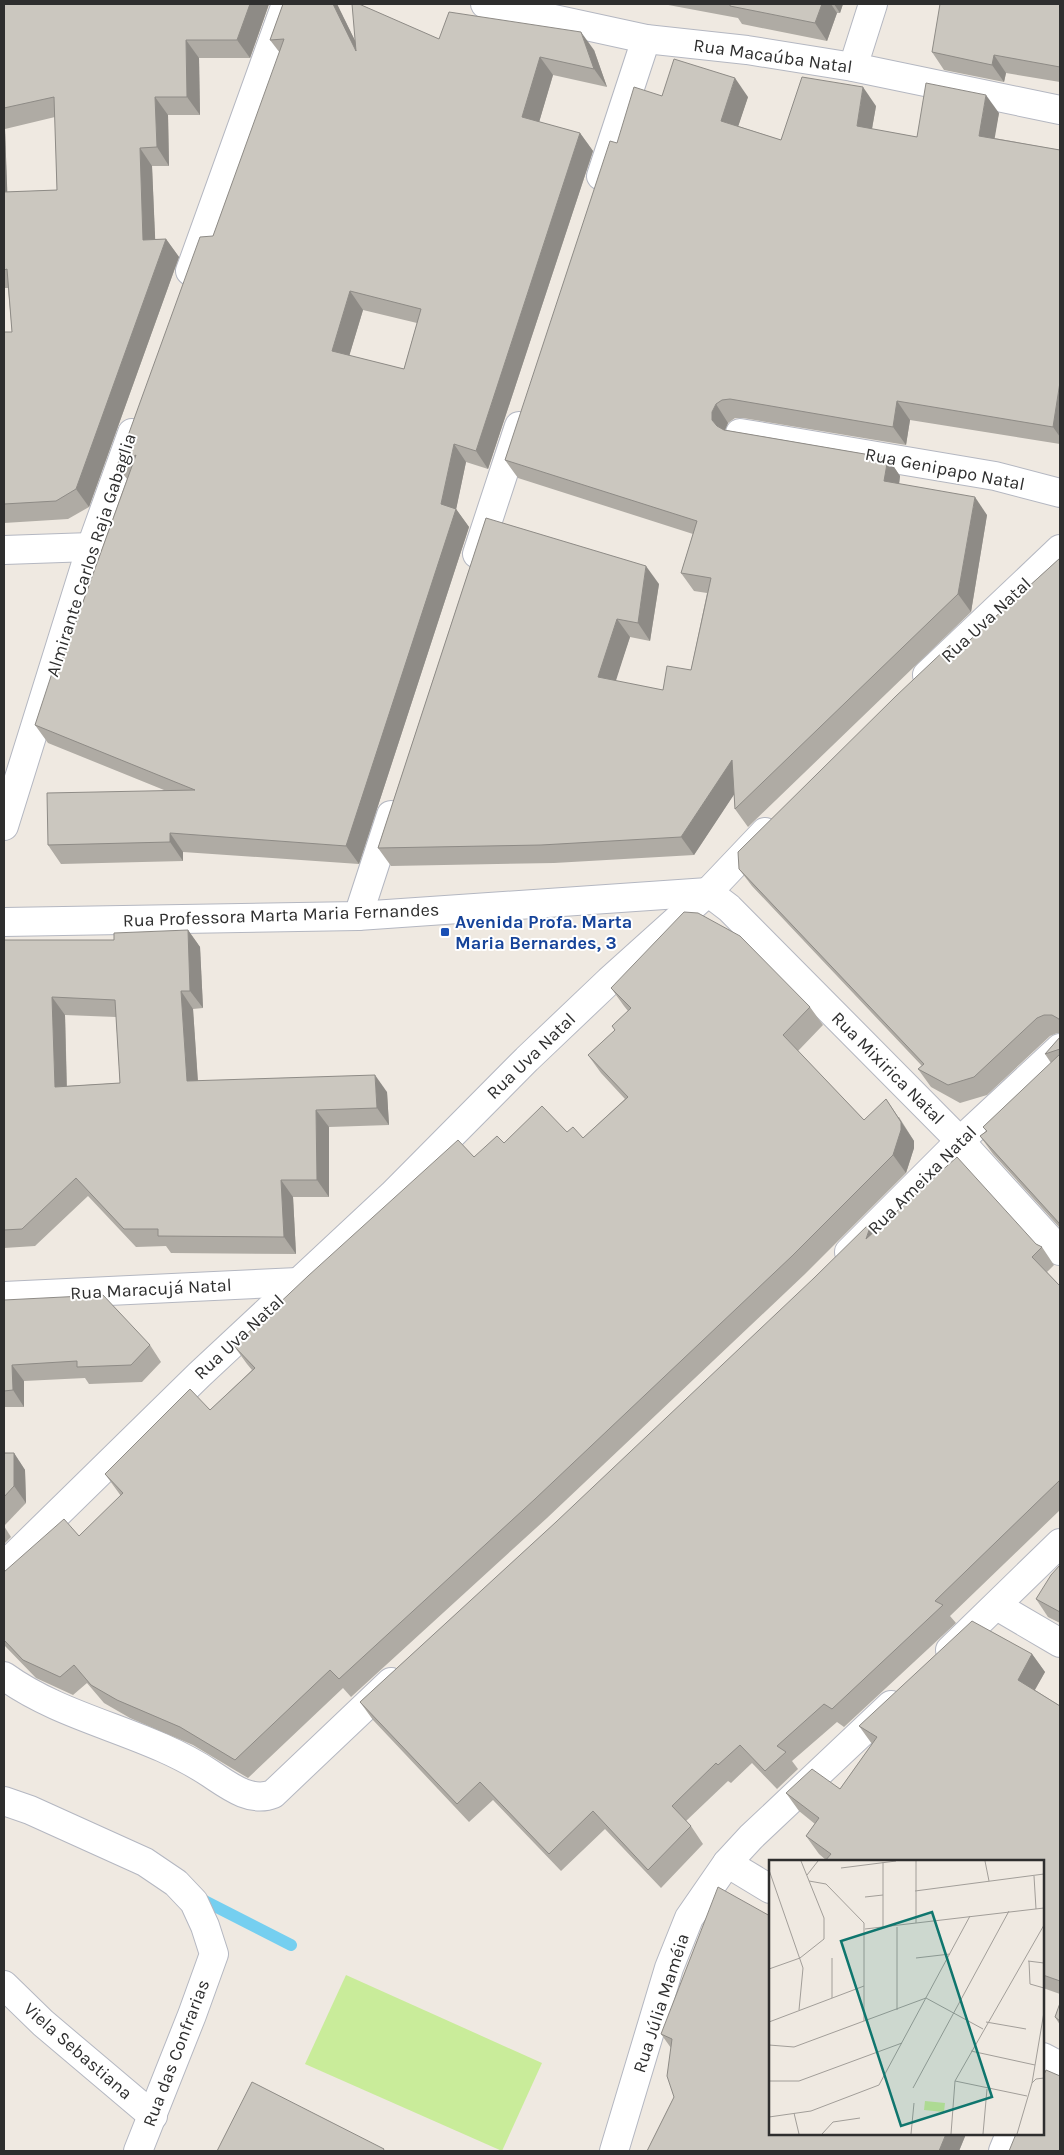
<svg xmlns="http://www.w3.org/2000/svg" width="1064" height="2155" viewBox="0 0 1064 2155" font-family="Karla,sans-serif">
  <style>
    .pitch { fill: #c9ec9a }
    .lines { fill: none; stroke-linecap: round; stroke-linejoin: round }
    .stream { stroke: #75cff0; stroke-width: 12 }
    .minor-casing { stroke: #b4b7c1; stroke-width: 30 }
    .minor { stroke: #fff; stroke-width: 28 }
    .wall { fill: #afaba4; fill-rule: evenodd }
    .shaded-wall { fill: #8e8b86 }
    .building { fill: #cbc7bf; stroke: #8e8b86; fill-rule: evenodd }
    .transit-dot { fill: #1a4fb4; stroke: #fff; stroke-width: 2 }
    .labels { text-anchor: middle; stroke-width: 4; stroke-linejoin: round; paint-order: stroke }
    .street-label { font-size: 18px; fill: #2e2e2e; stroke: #fff }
    .transit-label { font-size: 18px; font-weight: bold; fill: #164399; stroke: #fff; text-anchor: start }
    .inset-road { fill: none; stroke: #a29e99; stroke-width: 1 }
    .view { fill: #0f766e; fill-opacity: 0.15; stroke: #0f766e; stroke-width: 2.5 }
    .inset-edge { fill: none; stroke: #2e2e2e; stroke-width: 2.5 }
  </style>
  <rect width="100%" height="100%" fill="#efe9e1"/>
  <path class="pitch" d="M346,1975L542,2063L502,2151L305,2064Z"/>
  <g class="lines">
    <path class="stream" d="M195,1896L291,1945"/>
    <g class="minor-casing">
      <g id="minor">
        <path d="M485,4L646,39L747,50L853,67L1060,110"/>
        <path d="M853,67L873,4"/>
        <path d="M601,176L646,39"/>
        <path d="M190,271L286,4"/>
        <path d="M740,433L995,476L1060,493"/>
        <path d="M4,550L91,547"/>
        <path d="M477,554L519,426"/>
        <path d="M927,675L1060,549"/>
        <path d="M4,826L91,547L132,433"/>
        <path d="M358,916L391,815"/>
        <path d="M4,922L358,916L708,892L729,908L960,1141L1060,1251"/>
        <path d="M849,1252L960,1141L1060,1048"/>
        <path d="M4,1296L298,1282"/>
        <path d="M4,1566L199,1375L392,1195L527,1059L609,981L708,892L765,832"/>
        <path d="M997,1606L1060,1643"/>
        <path d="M950,1650L1060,1543"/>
        <path d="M4,1676C66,1721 147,1731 211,1774C229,1786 251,1803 273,1794L391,1682"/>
        <path d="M4,1801L30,1810L145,1862L176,1883L194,1902L205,1926L214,1954L192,2015L138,2151"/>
        <path d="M727,1863L770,1889"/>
        <path d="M4,1985L43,2023L153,2116"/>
        <path d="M1043,2057L1060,2066"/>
        <path d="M614,2151L669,1968L689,1918L727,1863L751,1837L891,1705"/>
        <path d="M1003,2151L1010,2134"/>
      </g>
    </g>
    <use href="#minor" class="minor"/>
  </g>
  <g class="wall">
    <path d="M4,4H269L250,58H199L200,115H168L169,166H152L155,239H166L179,257L89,507L68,519L4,523V332H12L8,288H4ZM55,117L57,190L7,192L5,129Z"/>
    <path d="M283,4H337L355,41L439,39L594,50L607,87L553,75L539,122L580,133L593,151L488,469L466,462L456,509L469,527L359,864L183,852V861L61,864L48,845L164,790L48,743L35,725L61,663L127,479L117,466L213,236L280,53L270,40ZM363,310L417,323L404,369L349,356Z"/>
    <path d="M663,4H843L840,13H837L827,41L742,24L738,18Z"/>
    <path d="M1060,4V82L1006,73L1004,82L944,70L932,52Z"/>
    <path d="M662,96L748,97L738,126L781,140L876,106L872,129L917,137L999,113L994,138L1060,150V444L910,420L906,445L743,418H735L728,423L725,430L888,458L900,476L899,484L987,515L971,612L748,827L735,809L734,794L694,855L554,863L391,866L378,848L486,518L659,584L650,641L630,637L615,681L663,690L691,670L707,593L694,591L681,573L693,534L518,478L505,460L617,143Z"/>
    <path d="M1060,558V1033H1057L1050,1036L987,1095L960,1103L931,1087L918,1069L922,1066L752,886L739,869L950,645L955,653Z"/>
    <path d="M188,930L200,947L203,1008L193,1009L198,1081L387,1092L389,1125L329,1127V1197H293L296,1254L171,1253L166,1246L136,1247L88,1196L35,1246L4,1248V940H114ZM65,1015L116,1017L120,1083L67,1086Z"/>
    <path d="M611,988L810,1007L823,1025L798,1051L864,1120L899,1117L914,1141V1148L906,1173L805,1274L547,1518L351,1697L343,1688L248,1778L193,1745L130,1718L104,1703L87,1683L73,1695L36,1678L4,1645V1572L79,1536L121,1496L105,1474L210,1410L252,1370L247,1364L234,1346L474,1157L504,1143L567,1132L583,1138L625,1099L601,1073L588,1055L615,1030L612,1026L628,1011L624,1006Z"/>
    <path d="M1060,1037V1228L993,1154L980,1136L986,1131L983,1127L1051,1063L1045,1054Z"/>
    <path d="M877,1229L1036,1244L1042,1247L1054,1265L1047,1272L1060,1286V1510L950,1616L956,1623L844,1727L837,1722L792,1761L798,1769L777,1789L752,1763L731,1783L728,1781L686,1821L691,1826L703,1844L661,1888L605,1829L561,1871L493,1800L469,1822L373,1720L360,1702Z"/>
    <path d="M4,1300L150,1345L161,1362L142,1382L89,1384L85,1378L24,1381V1407H4Z"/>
    <path d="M4,1453H14L25,1470L26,1503L4,1526Z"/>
    <path d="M4,1526L11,1537L4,1544Z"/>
    <path d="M1060,1565V1623L1048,1617L1036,1599Z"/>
    <path d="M1032,1654L1045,1672L1035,1690L1060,1706V1994L1043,1988V1861L826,1860L819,1854L806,1836L815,1824L799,1811L786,1793L840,1789L872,1744L859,1726Z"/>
    <path d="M770,1916V2134H966L959,2151H647L674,2097L671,2048L661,2034Z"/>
    <path d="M1060,2003V2025L1055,2017Z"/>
  </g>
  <g class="shaded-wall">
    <path d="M250,4H269L250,58L237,40Z"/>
    <path d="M333,4H337L369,69L356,51Z"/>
    <path d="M822,4H831L837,13L827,41L815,23Z"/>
    <path d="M834,4H843L840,13Z"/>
    <path d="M581,32L594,50L607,87L594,69Z"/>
    <path d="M186,40L199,58L200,115L187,97Z"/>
    <path d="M994,55L1006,73L1004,82L992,65Z"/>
    <path d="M540,57L553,75L535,136L522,117Z"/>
    <path d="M735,78L748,97L734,139L721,121Z"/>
    <path d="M863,87L876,106L869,145L857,126Z"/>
    <path d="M986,95L999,113L992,154L979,136Z"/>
    <path d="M155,97L168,115L169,166L157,147Z"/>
    <path d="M4,127L5,129L8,211L4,205Z"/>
    <path d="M580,133L593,151L488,469L476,451Z"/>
    <path d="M140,148L152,166L156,258L143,240Z"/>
    <path d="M166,239L179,257L89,507L76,489Z"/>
    <path d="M350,291L363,310L345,370L332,351Z"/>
    <path d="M1060,382V437L1053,427Z"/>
    <path d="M897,401L910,420L906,445L893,427Z"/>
    <path d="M716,404L728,423L725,430V438L712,420V412Z"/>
    <path d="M454,444L466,462L456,510V509L469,527L359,864L346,846L441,504Z"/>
    <path d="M888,458L900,476L897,500L884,481Z"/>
    <path d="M975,497L987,515L971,612L958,594Z"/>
    <path d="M646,566L659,584L650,641L638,623Z"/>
    <path d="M617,619L630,637L611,696L598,677Z"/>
    <path d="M950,645L963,663L948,660Z"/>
    <path d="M732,760L745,778L694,855L681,837Z"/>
    <path d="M170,833L183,852V861L170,842Z"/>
    <path d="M188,930L200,947L203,1008L190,991Z"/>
    <path d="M181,991L193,1009L199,1099L187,1081Z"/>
    <path d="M52,997L65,1015L67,1104L55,1087Z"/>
    <path d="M375,1075L387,1092L389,1125L377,1108Z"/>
    <path d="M886,1099L914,1141V1148L906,1173L893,1155Z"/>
    <path d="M316,1110L329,1127V1197L317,1180Z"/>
    <path d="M281,1180L293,1197L296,1254L284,1237Z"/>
    <path d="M872,1221L884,1239H866Z"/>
    <path d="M12,1365L24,1381V1407L13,1390Z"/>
    <path d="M14,1453L25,1470L26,1503L14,1486Z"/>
    <path d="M1032,1654L1045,1672L1030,1698L1018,1680Z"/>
    <path d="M946,2134H966L959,2151H939Z"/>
  </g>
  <g class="building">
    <path d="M4,4H250L237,40H186L187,97H155L157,147L140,148L143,240L166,239L76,489L56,501L4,504V332H12L7,269L4,270V192L57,190L54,97L4,108Z"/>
    <path d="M283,4H333L356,51L352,4H359L439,39L449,12L581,32L594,69L540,57L522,117L580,133L476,451L454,444L441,504L456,509L346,846L170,833V842L48,845L47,793L195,790L35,725L56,661L61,663L136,455L117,466L200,237L213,236L284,39L270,40ZM350,291L421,309L404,369L332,351Z"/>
    <path d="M730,4H822L815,23L730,6Z"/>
    <path d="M940,4H1060V67L994,55L992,65L932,52Z"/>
    <path d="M674,59L735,78L721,121L781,140L802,77L863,87L857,126L917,137L926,83L986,95L979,136L1060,150V382L1053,427L897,401L893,427L730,399L722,400L716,404L712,412V420L717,426L724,430L888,458L884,481L975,497L958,594L735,809L732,760L681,837L541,845L378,848L486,518L646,566L638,623L617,619L598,677L663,690L667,666L691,670L711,578L681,573L697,521L505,460L610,141L617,143L634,87L662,96Z"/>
    <path d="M1060,558V1022L1059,1019L1052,1015H1044L1037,1018L974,1077L948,1085L918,1069L924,1064L739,869L738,852L896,696L950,645L948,660Z"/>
    <path d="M684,912L698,913L740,936L810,1007L783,1035L864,1120L886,1099L901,1122V1130L893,1155L792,1256L535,1499L339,1679L330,1670L235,1760L180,1727L117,1700L91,1685L74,1665L60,1677L23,1660L4,1640V1572L64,1519L79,1536L123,1493L105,1474L190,1389L210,1410L255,1368L234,1346L308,1276L458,1140L474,1157L497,1136L504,1143L542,1106L567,1132L573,1127L583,1138L628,1097L588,1055L615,1030L612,1026L631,1008L611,988Z"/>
    <path d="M188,930L190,991H181L187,1081L375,1075L377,1108L316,1110L317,1180H281L284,1237L158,1236V1229H124L76,1178L22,1229L4,1230V940H114V933ZM52,997L115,1000L120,1083L55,1087Z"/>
    <path d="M1060,1037V1049L1045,1054Z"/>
    <path d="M1060,1054V1225L1059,1223L980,1136L987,1131L983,1127Z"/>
    <path d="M957,1157L1036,1244L1042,1247L1032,1257L1060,1286V1480L935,1601L943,1605L832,1709L824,1704L777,1746L786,1752L765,1771L740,1745L718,1765L716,1763L672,1806L691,1826L648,1870L593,1811L549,1854L480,1782L457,1804L360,1702L556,1522L814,1278L872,1221L866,1239Z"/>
    <path d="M103,1295L150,1345L131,1365L77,1367V1361L12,1365L13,1390L4,1391V1300Z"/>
    <path d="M4,1453H14V1486L4,1497Z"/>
    <path d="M1060,1565V1612L1036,1599L1051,1575Z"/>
    <path d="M972,1621L1032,1654L1018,1680L1060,1706V1981L1043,1975V1861H825L831,1854L806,1836L819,1818L786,1793L812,1769L840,1789L877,1737L859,1726Z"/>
    <path d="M718,1887L770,1916V2134H946L939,2151H647L674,2097L667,2076L672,2039L661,2034Z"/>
    <path d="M1060,2003V2021L1055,2017Z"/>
    <path d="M1046,2070L1060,2076V2151H1009L1016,2134H1043V2077Z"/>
    <path d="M252,2082L384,2149L383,2151H217Z"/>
  </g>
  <rect class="transit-dot" x="440" y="927" width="10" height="10" rx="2.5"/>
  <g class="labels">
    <g class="street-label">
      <text transform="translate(773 56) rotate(8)" y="6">Rua Macaúba Natal</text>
      <text transform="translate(945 469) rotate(11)" y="6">Rua Genipapo Natal</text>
      <text transform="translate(91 555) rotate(-72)" y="6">Almirante Carlos Raja Gabaglia</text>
      <text transform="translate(986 620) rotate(-43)" y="6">Rua Uva Natal</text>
      <text transform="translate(281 915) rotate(-2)" y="6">Rua Professora Marta Maria Fernandes</text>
      <text transform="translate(531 1056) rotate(-44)" y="6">Rua Uva Natal</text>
      <text transform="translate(888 1068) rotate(45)" y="6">Rua Mixirica Natal</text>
      <text transform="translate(922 1180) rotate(-45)" y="6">Rua Ameixa Natal</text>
      <text transform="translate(151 1289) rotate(-3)" y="6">Rua Maracujá Natal</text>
      <text transform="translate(239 1337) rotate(-43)" y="6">Rua Uva Natal</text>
      <text transform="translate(661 2003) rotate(-72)" y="6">Rua Júlia Maméia</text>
      <text transform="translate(78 2051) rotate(41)" y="6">Viela Sebastiana</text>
      <text transform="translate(176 2053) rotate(-69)" y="6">Rua das Confrarias</text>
    </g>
    <g class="transit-label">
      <text x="455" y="928">Avenida Profa. Marta<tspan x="455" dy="21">Maria Bernardes, 3</tspan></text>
    </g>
  </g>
  <g transform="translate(769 1860)">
    <rect width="275" height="275" fill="#efe9e1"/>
    <path d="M156,241L176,243L175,252L155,250Z" fill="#c9ec9a"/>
    <path class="inset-road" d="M147,1V63M216,1L220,21M114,2V68M72,8L127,1M0,10L34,108L30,150M38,15L49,1M265,16L267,49M40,21L57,24L95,63V161M146,31L275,14M96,37L114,35M96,69L275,48M147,98L181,94M259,101L275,103M260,101L261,124L275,128M0,109L31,98L55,79V58L32,1M63,138V98M128,150V67M0,162L95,126M217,162L257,169M0,185L25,187L157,138L214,169M202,191L266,205M0,221H30L133,183M186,221L258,236M263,223L275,152M144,228L240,51M25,253L30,274M0,257L42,251L110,225L201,56M53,274L64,262L91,258M142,274L145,243M182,274L186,221L275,65M214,274L218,229M248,274L263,223L267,219L275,218"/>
    <path class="view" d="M163,52L223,237L132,266L72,81Z"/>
    <rect width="275" height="275" class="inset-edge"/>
  </g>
  <rect width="1064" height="2155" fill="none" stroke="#2e2e2e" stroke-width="10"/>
</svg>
